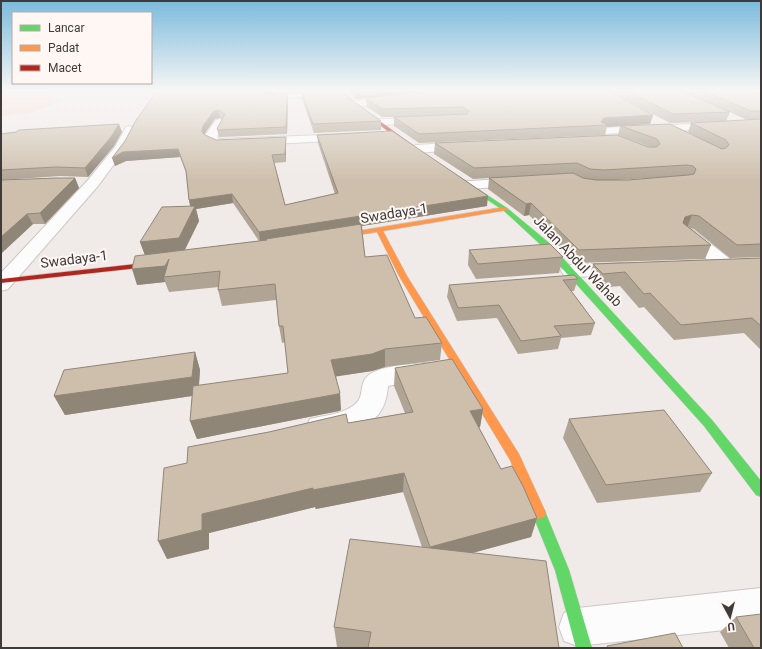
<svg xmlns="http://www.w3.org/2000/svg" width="762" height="649" viewBox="0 0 762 649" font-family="Roboto,sans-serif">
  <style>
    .green { fill: #f7d9ce }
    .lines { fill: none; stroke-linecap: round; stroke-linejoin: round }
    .street-casing { stroke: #ccc7c5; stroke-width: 2 }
    .fast-casing { stroke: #ccc7c5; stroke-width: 1 }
    .slow-casing { stroke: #ccc7c5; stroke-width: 1 }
    .jam-casing { stroke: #ccc7c5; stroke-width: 1 }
    .street { fill: #fdfcfc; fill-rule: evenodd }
    .fast { fill: #63d668; fill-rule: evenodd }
    .slow { fill: #ff974d; fill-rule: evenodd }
    .jam { fill: #b3261e; fill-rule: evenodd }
    .wall { fill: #b0a494; fill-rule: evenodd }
    .shaded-wall { fill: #908678 }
    .building { fill: #cdbfac; stroke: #908678 }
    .labels { text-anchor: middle; stroke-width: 4; stroke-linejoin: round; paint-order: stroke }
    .street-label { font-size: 14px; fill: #3f3b3a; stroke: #fef7f4 }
  </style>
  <rect width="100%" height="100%" fill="#f0eae8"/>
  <path class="green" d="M1,90H50L48,95L60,101L34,112L1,116Z"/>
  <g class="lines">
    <g class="street-casing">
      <g id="street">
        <path d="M332,90L337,93L335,95L269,99L264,96L269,93Z"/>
        <path d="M396,96L399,97L401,99L399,101L354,107L349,104L354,101Z"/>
        <path d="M424,118L429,121L428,123L380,125L375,122L380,119Z"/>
        <path d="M220,119L225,122L218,134L217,138L220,139L348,134L352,135L354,137L352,139L348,140L218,147L207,142L205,140L206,134L216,120Z"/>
        <path d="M761,121V127L576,135L570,132L576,129Z"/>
        <path d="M130,126L136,129L126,148L98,186L8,289L1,291V273L88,180L115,147L126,127Z"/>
        <path d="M465,142L469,143L471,146L469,149L416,153L412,152L410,149L412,146L416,145Z"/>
        <path d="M519,178L524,179L526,182L524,185L469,189L464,188L462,185L464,182L469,181Z"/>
        <path d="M687,229L693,230L734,262L736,266L734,270L727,272L720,270L681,238L679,234L681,230Z"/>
        <path d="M622,263L629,265L631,269L629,273L622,275L571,277L564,275L561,271L564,267L571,265Z"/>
        <path d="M424,363L433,366L436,372L433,378L388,386C387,398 384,410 375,418C367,426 330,439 319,438C316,437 313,436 310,435L306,427L310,419C324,415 342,415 354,405C363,399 360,390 364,381C371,365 409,365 424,363Z"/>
        <path d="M761,588V626L578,646L564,641L559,627L564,613L578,608Z"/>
      </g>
    </g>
    <g class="fast-casing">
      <g id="fast">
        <path d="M460,180H464L507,208L548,242L712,420L761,481V497L756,495L704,426L542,246L503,210L460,182Z"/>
        <path d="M539,507L544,509L569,570L592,648H576L555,570L532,513L534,509Z"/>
      </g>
    </g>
    <g class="slow-casing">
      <path id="slow" d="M505,207L508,209L507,210L383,231L407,276L519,454L546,513L544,517L539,519L534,517L510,460L399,276L377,232L333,239L330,237L333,235Z"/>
    </g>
    <g class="jam-casing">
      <g id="jam">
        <path d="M338,90H342L355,103L417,148V150H413L353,105Z"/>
        <path d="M163,261H166V265L1,283V279Z"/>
      </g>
    </g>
    <use href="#street" class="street"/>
    <use href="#fast" class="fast"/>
    <use href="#slow" class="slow"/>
    <use href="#jam" class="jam"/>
  </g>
  <g class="wall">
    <path d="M157,90H288L269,92L267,93L268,94L287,93L288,99L287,134L220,137H219L217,129L222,119L220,118L215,119L205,133L204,135L216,140L286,145V162L274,163L285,205L335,194L318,143L317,135L487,206L362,226L365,257L415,318L442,343L440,360L385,367L372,371L336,376L341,410L339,411L197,439L190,421L192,396L65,415L54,396L195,352L200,370L199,386L288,373L285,342L282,343L279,326L276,300L222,306L218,290L219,287L169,292L165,282L137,285L145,255L140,242L190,206L189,200L187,175L180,157L126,161L115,166L125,141ZM233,203L259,241L185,250L199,221L196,209Z"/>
    <path d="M301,90L350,99L381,121V130L314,133L302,99Z"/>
    <path d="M347,90H607L653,115L650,124L632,125L699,138L688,132L691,123L759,120H747L730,112L726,121L670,123L608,90H747L761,95V257L730,258L694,229L690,228L711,245L705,259L575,263L529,215L524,216L488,189L489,178L473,179L434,154L435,143L650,147L618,135L620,126L607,127L605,135L419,143L394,126V117H382L367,107L366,98L429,91L356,99ZM683,176L628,180H617Z"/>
    <path d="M755,90H761V92H760Z"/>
    <path d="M122,132L114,146L88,177L60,176L1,180V134Z"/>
    <path d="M75,178L79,188L45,224H33L5,250L1,180Z"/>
    <path d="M469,250L563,257L559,273L476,279L468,265Z"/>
    <path d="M761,258V350L744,333L674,340L644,307L639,308L620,286L599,288L589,277L593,264Z"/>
    <path d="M578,279L574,291H571L595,323L591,335L561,338L558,349L518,354L497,318L457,321L447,297L449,285Z"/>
    <path d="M395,368L483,409L480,427L479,428L501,469L537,518L531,537L472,553L559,648H344L337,647L334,627L422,547L403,492L316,509L315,507L209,533V549L167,559L187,463L348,423L405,413L394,386Z"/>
    <path d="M569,419L712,473L700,492L597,503L563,438Z"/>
    <path d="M736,617L761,648H729L720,632Z"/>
  </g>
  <g class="shaded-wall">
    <path d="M262,90H288L269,92L263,95Z"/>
    <path d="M363,90H429L356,99V91Z"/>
    <path d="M287,93L288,99L287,134L286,127Z"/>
    <path d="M218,110L220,118L215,119L205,133L204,140L202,132L203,126L213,112Z"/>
    <path d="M653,115L650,124L621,126H620L607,127V125L601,122L604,118Z"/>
    <path d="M119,124L122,132L114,146L88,177L85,168Z"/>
    <path d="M286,137V162L285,154Z"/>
    <path d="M178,149L180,157L126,161L115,166L112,158L123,152Z"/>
    <path d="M75,178L79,188L45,224L40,213Z"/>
    <path d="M232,194L233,203L196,209L199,221L183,253L146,258L140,242L191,209L189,200Z"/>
    <path d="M488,196L487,206L267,241L266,239V241L260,242L259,232Z"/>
    <path d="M531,203L529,215L524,216L526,204Z"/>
    <path d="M27,214L33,224L5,250L1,254V237Z"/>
    <path d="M692,215L687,228L680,229L685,217Z"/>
    <path d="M169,259L164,277L165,282L137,285L132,269Z"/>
    <path d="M385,349V367L372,371L333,377L331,360Z"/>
    <path d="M195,352L200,370L198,395L65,415L54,396Z"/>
    <path d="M340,393L341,410L339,411L197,439L190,421Z"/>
    <path d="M483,409L480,427L467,430L470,411Z"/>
    <path d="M404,473L403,492L316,509L315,507L209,533V549L167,559L158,541L202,514L313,488Z"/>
    <path d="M537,518L531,537L428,565L430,547Z"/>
  </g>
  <g class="building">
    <path d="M157,90H263L268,94L287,93L286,127L219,130L217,129L218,127L225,114L218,110L213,112L203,126L202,132L205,135L216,140L286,137L285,154L272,155L285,205L338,193L317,135L392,131L488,196L259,232L232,194L189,200L186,171L178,149L123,152L112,158L125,141L135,122Z"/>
    <path d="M301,90H342L350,99L381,121L313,124Z"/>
    <path d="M433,90H607L653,115L604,118L601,122L607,125L419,134L394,117L467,114L469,111L463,107L382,109L366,98Z"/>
    <path d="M625,90H680L730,112L673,114Z"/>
    <path d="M701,90H747L761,95V111H751Z"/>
    <path d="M761,119V244L737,245L699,216L692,215L685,217L683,223L711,245L579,250L531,203L526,204L489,178L573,173L583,178L596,180H628L688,175L694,174L696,169L693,166L687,165L604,170L590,169L577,163L474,168L435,143L617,135L648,147H656L660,144L657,139L621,126L670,124L722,149L726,148L729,145L726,140L691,123Z"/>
    <path d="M119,124L111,137L85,168L56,167L1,170V134L16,132L19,130Z"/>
    <path d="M56,178H75L40,213L27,214L1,237V180Z"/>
    <path d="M195,206L179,238L140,242L162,207Z"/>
    <path d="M361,224L365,257L387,255L415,318L426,317L442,343L385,349L372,354L331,360L340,393L338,394L190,421L193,386L288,373L283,326H279L275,284L218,290L220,271L164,277L169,259L165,266L132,269L135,256L267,240L266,239Z"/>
    <path d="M550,244L563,257L478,264L469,250Z"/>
    <path d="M761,258V326L752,318L681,325L650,293L644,294L625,272L603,274L593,264Z"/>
    <path d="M574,275L578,279L563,280L595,323L554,326L561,336L521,341L499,305L458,308L449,285Z"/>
    <path d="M195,352L192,377L54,396L64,370Z"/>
    <path d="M452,359L483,409L470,411L501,469L512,466L523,486L537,518L430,547L404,473L313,490V488L202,514V530L158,541L164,468L187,463L188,447L269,432L346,414L348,423L413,412L395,368Z"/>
    <path d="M664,410L712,473L606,485L569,419Z"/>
    <path d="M350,539L546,561L559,648H368L371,632L334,627Z"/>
    <path d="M761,614V648H754L736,617Z"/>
    <path d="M675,633L683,648H608L607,646Z"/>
  </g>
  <linearGradient id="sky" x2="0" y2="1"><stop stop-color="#7abadc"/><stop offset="0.5" stop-color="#f8f6f5"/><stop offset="1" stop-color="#f8f6f5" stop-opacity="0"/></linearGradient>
  <rect width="762" height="181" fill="url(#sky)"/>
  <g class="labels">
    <g class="street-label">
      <text transform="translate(394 213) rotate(-9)" y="5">Swadaya-1</text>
      <text transform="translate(74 259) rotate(-7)" y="5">Swadaya-1</text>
      <text transform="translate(578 261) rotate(46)" y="5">Jalan Abdul Wahab</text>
    </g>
  </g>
  <rect width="762" height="649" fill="none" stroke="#3f3b3a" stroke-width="4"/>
  <rect x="12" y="12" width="140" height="72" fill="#fef7f4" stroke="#b2acaa"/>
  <rect x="20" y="25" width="20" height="6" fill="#63d668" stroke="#b2acaa"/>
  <text x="48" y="32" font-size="12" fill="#3f3b3a">Lancar</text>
  <rect x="20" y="45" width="20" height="6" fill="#ff974d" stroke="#b2acaa"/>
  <text x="48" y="52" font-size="12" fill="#3f3b3a">Padat</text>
  <rect x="20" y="65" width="20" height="6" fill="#b3261e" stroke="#b2acaa"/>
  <text x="48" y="72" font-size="12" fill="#3f3b3a">Macet</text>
  <g transform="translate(730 617) rotate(173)" stroke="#fef7f4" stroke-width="3" paint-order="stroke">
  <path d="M0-3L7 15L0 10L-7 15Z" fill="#3f3b3a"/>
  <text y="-6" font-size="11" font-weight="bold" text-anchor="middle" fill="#3f3b3a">U</text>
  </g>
</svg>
